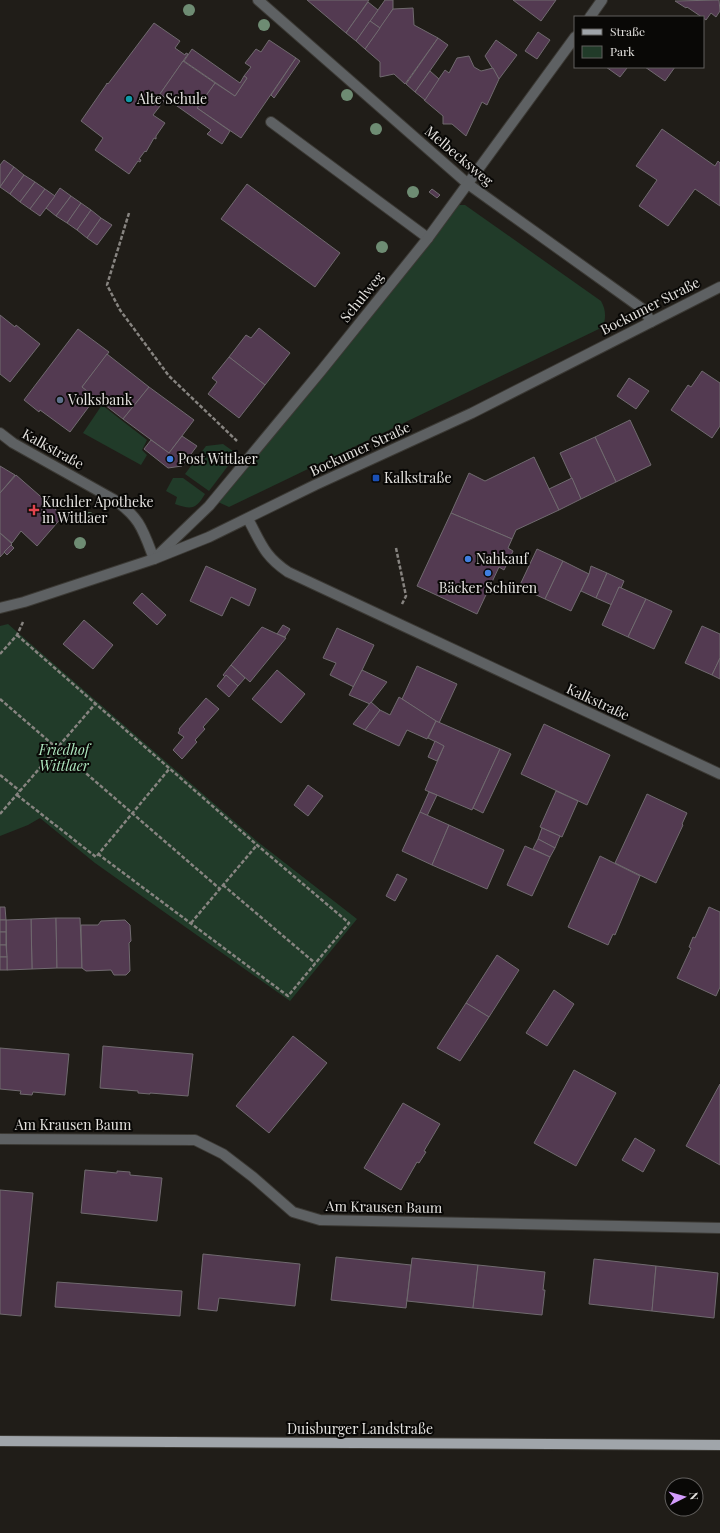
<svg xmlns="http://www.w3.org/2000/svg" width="720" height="1533" viewBox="0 0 720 1533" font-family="'Playfair Display',serif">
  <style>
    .green { fill: #213b29 }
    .building { fill: #533a51; stroke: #706a6f }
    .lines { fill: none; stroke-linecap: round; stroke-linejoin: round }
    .minor-casing { stroke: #3b3934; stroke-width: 12 }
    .major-casing { stroke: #3b3934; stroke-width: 12 }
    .path { stroke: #878480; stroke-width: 2.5; stroke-dasharray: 4 2; stroke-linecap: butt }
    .minor { stroke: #5e6163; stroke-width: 10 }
    .major { stroke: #a0a5aa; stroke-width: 10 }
    .tree { fill: #6e8c73 }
    .culture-dot { fill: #0f9aa8; stroke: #090806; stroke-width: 1.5 }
    .service-dot { fill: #5c6f8a; stroke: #090806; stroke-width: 1.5 }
    .shop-dot { fill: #3f7fe0; stroke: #090806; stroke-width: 1.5 }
    .transit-dot { fill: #1a4fb4; stroke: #090806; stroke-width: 1.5 }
    .health-dot { fill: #e0444e; stroke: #090806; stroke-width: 1.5 }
    .labels { text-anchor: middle; stroke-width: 4; stroke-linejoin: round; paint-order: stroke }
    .poi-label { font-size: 14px; fill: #e4e2df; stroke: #090806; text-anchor: start }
    .street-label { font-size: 14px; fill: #e4e2df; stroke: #090806 }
    .park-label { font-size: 14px; font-style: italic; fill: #ade6be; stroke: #090806 }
  </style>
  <rect width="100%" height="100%" fill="#201d18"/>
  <g class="green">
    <path d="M457,205H465L601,301C606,310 606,317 603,327L229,507L218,502Z"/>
    <path d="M102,405L147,440L142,450L147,455L141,465L83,433Z"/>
    <path d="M223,444L237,454L209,491L185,474L206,446Z"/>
    <path d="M173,478H183L205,494C196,509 192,510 175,504L177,497L166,491Z"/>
    <path d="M8,624L258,842L357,919L290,1001L95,863L40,818L28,825L0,836V626Z"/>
  </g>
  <g class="building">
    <path d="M307,0H369L346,33Z"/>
    <path d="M385,0H393V9L380,28L370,21Z"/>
    <path d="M513,0H556L541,21Z"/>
    <path d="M719,0L720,11L716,17L711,13L706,20L687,7L686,8L675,1Z"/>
    <path d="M368,2L378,10L356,41L346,33Z"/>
    <path d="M413,8L414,25L438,38L405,84L394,74L380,77V62L365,49L393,9Z"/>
    <path d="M370,21L380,28L365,49L356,41Z"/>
    <path d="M154,23L180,41L175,48L185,55L186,53L188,54L160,94L162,96L160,98L164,101L153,115L165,123L156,136V139L154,138L146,152L145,151L139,159L141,160L140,162L138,161L129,174L95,150L103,138L81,121L106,85L107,83L108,84Z"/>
    <path d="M538,32L550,40L537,59L525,51Z"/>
    <path d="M438,38L448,45L415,92L406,84Z"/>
    <path d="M269,40L296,58L241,138L197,108L215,83L235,96L247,78L244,76L251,67L245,63L256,49L261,52Z"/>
    <path d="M496,40L517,55L499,79L485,56Z"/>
    <path d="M192,49L240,83L244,76L247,78L235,96L184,61Z"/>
    <path d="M469,56L474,67L481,71L493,68L499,79L487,105L482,102L466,136L452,124H443V116L424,100L445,70L449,73L457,58Z"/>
    <path d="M296,58L300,61L274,98L271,95Z"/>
    <path d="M183,61L215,83L197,108L230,131L222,144L207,134L211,130L160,94Z"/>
    <path d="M606,67H626L627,68L620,77Z"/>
    <path d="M645,67H675L665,81Z"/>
    <path d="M430,71L439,79L425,100L415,92Z"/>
    <path d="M662,129L715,166L718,161L720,163V206L695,189L668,226L639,206L657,180L636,166Z"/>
    <path d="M4,160L14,167L0,187V165Z"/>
    <path d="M14,167L24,175L10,194L0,187Z"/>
    <path d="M24,175L35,182L20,202L10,194Z"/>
    <path d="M35,182L45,189L30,209L20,202Z"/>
    <path d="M247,184L340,253L315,287L221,219Z"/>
    <path d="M60,188L71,196L56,216L46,208Z"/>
    <path d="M45,189L55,196L40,216L30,209Z"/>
    <path d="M432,189L440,195L437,198L429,192Z"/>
    <path d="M71,196L81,203L67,223L56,216Z"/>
    <path d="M81,203L91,210L77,230L67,223Z"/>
    <path d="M91,210L101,218L87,238L77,230Z"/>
    <path d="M101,218L112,225L97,245L87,238Z"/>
    <path d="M0,315L15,327L16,325L40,344L10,382L0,374Z"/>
    <path d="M259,328L290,353L265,385L229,357L246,335L251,338Z"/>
    <path d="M78,329L109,352L82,387L96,397L70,432L40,410L39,412L24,400Z"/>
    <path d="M107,354L149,387L123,419L82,387Z"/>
    <path d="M229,357L265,385L239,418L208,394L217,382L212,378Z"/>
    <path d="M702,371L720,383V426L712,438L671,410L688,385L691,387Z"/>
    <path d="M629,378L649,391L636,409L617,396Z"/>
    <path d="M149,387L194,420L169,453L123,419Z"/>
    <path d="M630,420L651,465L616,482L595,437Z"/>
    <path d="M182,436L197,446L182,466L168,468L144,449L151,440L169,453Z"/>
    <path d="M595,437L616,482L581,499L560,453Z"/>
    <path d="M534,457L559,510L516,530L512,539L451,513L469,473L485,481Z"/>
    <path d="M0,466L15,475L0,493Z"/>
    <path d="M16,475L63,516L37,546L21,531L12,543L0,533V493Z"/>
    <path d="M572,478L581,499L559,510L549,489Z"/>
    <path d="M451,513L512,539L508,548L513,551L504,570L499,567L477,614L417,586Z"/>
    <path d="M0,533L12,544L0,557Z"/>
    <path d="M11,545L14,548L7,555L4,552Z"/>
    <path d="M537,549L563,561L545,599L519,587Z"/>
    <path d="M563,561L589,574L571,611L545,599Z"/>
    <path d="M206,566L256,589L249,606L231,597L222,616L190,601Z"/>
    <path d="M591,566L607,573L596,598L581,591L589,574Z"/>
    <path d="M607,573L624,581L621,588L619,587L612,605L596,598Z"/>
    <path d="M619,587L646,599L628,637L602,625Z"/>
    <path d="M142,593L166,615L157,625L133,603Z"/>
    <path d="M646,599L672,611L654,649L628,637Z"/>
    <path d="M84,620L113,645L93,669L63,644Z"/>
    <path d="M283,625L290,629L285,637L277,634Z"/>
    <path d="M702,626L720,634V658L712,675L685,663Z"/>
    <path d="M262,627L286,638L250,682L231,665Z"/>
    <path d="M337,628L374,645L354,687L330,675L336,663L323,658Z"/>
    <path d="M720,658V679L712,675Z"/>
    <path d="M231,665L245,678L238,686L226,675L225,677L223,675Z"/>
    <path d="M417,666L457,684L439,723L402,699Z"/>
    <path d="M277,670L305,694L281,723L252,699Z"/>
    <path d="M362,670L387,682L370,704L349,695Z"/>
    <path d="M226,675L238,686L229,697L217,686Z"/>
    <path d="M399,697L436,721L427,739L407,730L399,746L365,730L380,710L390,715Z"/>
    <path d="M206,698L219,709L203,727L205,729L195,740L197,742L182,759L173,750L184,737L178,733L180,730L179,729Z"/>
    <path d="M371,702L380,710L365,730L353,724Z"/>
    <path d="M436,721L500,749L472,810L425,790L444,746L428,738Z"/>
    <path d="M544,724L610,755L587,805L521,774Z"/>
    <path d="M435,741L444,746L437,761L428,757Z"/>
    <path d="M500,749L511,754L483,813L473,808Z"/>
    <path d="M308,785L323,796L308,816L294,805Z"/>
    <path d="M556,791L578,801L562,837L540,827Z"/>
    <path d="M429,792L437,795L427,816L420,812Z"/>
    <path d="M647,794L687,813L682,824L683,825L656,883L615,863Z"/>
    <path d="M420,812L449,825L432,865L402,851Z"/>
    <path d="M449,825L504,850L487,889L432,865Z"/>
    <path d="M542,828L560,836L555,848L538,839Z"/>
    <path d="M538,839L555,848L550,857L533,849Z"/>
    <path d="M525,846L550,857L532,896L507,885Z"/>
    <path d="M600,856L640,876L615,935L613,934L608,945L568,927Z"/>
    <path d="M397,874L407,879L395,901L386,896Z"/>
    <path d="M0,907H5L6,920H0Z"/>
    <path d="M709,907L720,912V987L716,996L677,978L691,948L689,947L693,937L695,938Z"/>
    <path d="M56,918L57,968L32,969L31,919Z"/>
    <path d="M56,918H80L82,968H57Z"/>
    <path d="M31,919L32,969L7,970L6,920Z"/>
    <rect x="0" y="920" width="6" height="12"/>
    <path d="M125,920L130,925L131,941L129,943L130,971L126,975H114L111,970L86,971L82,968L81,925H98L101,921Z"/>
    <rect x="0" y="932" width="6" height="13"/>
    <path d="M0,945H6L7,957H0Z"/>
    <path d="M497,955L519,970L489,1017L466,1003Z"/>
    <rect x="0" y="957" width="7" height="13"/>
    <path d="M554,990L574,1004L547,1046L526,1033Z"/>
    <path d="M466,1003L489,1017L460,1061L437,1048Z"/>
    <path d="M293,1036L327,1063L269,1133L236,1106Z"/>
    <path d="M103,1046L193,1054L188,1096L150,1093V1094L138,1093V1091L100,1088Z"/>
    <path d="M0,1048L69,1054L65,1095L33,1092L32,1095L20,1094L21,1091L0,1089Z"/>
    <path d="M574,1070L616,1093L576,1166L534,1143Z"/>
    <path d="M720,1084V1165L686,1146Z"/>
    <path d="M403,1103L440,1124L424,1151L426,1152L419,1163L417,1162L401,1190L364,1168Z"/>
    <path d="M635,1138L655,1150L643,1172L622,1160Z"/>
    <path d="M85,1170L117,1173V1171L130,1172V1175L162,1178L157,1221L81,1213Z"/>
    <path d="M0,1190L33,1193L21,1316L0,1314Z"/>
    <path d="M203,1254L300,1264L295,1306L219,1298L217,1311L198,1309Z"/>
    <path d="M336,1257L411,1265L406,1308L331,1300Z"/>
    <path d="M412,1258L478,1265L473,1308L407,1301Z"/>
    <path d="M594,1259L656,1266L652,1311L589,1304Z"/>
    <path d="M478,1265L545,1272L543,1290H545L542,1315L473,1308Z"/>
    <path d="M656,1266L718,1273L714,1318L652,1311Z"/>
    <path d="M57,1282L182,1291L180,1316L55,1307Z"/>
  </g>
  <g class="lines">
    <g class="minor-casing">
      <g id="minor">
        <path d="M258,0L468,184L644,310L651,322"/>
        <path d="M590,17L602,0"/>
        <path d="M271,122L428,238"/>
        <path d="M0,433L13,443L113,499C140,517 143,530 154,559"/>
        <path d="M248,519C261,543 264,556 288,572L720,774"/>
        <path d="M158,555L209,506L321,371L428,238L575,37"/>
        <path d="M0,608L24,602L154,559L209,537L315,485L472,413L720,287"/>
        <path d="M0,1139L195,1140L223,1154L253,1177L293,1212L320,1220L720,1228"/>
      </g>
    </g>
    <g class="major-casing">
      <path id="major" d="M0,1441L720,1445"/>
    </g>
    <g class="path">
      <path d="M129,213L107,285L120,310L169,376L237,441"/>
      <path d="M396,548L406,596L402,604"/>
      <path d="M17,635L257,845L349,923L288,996L98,854"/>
      <path d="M0,654L17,635L23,622"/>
      <path d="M0,699L220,889"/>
      <path d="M0,775L20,791"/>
      <path d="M17,795L96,857L170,768"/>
      <path d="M0,814L96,703"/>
      <path d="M223,885L315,963"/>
      <path d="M191,923L257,845"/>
    </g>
    <use href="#minor" class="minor"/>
    <use href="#major" class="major"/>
  </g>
  <g class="tree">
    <circle cx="189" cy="10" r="6"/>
    <circle cx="264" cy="25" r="6"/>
    <circle cx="347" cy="95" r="6"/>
    <circle cx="376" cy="129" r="6"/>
    <circle cx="413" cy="192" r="6"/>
    <circle cx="382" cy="247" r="6"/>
    <circle cx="89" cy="518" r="6"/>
    <circle cx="80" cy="543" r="6"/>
  </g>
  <circle class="culture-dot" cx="129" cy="99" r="4"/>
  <circle class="service-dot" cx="60" cy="400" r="4"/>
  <g class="shop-dot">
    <circle cx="170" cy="459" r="4"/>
    <circle cx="468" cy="559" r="4"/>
    <circle cx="488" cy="573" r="4"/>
  </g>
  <rect class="transit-dot" x="372" y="474" width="8" height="8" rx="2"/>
  <path class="health-dot" d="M32 504h4v4h4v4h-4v4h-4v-4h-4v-4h4z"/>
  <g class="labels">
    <g class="poi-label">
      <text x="137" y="104">Alte Schule</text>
      <text x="68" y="405">Volksbank</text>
      <text x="178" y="464">Post Wittlaer</text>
      <text x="384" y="483">Kalkstraße</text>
      <text x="42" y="507">Kuchler Apotheke<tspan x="42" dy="16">in Wittlaer</tspan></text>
      <text x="476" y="564">Nahkauf</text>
      <text x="488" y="593" text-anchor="middle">Bäcker Schüren</text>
    </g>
    <g class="street-label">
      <text transform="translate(459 156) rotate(40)" y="5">Melbecksweg</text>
      <text transform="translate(362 297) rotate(-51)" y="5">Schulweg</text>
      <text transform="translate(650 306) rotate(-27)" y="5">Bockumer Straße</text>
      <text transform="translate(53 449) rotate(29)" y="5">Kalkstraße</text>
      <text transform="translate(360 449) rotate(-25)" y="5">Bockumer Straße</text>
      <text transform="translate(598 702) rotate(25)" y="5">Kalkstraße</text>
      <text x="73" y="1130">Am Krausen Baum</text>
      <text transform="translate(384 1207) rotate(1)" y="5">Am Krausen Baum</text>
      <text x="360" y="1434">Duisburger Landstraße</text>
    </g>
    <g class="park-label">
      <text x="64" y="755">Friedhof<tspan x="64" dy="16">Wittlaer</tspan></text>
    </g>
  </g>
  <rect x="574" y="16" width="130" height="52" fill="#090806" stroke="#615f5d"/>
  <rect x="582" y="29" width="20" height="6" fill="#a0a5aa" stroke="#615f5d"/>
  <text x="610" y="36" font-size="12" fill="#e4e2df">Straße</text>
  <rect x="582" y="46" width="20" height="12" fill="#213b29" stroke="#615f5d"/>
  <text x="610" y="56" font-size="12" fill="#e4e2df">Park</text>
  <g transform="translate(684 1497) rotate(84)"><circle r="19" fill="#090806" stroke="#615f5d"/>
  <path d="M0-3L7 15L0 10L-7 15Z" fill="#d39cfc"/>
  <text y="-6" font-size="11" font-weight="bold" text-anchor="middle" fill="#e4e2df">N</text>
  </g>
</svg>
